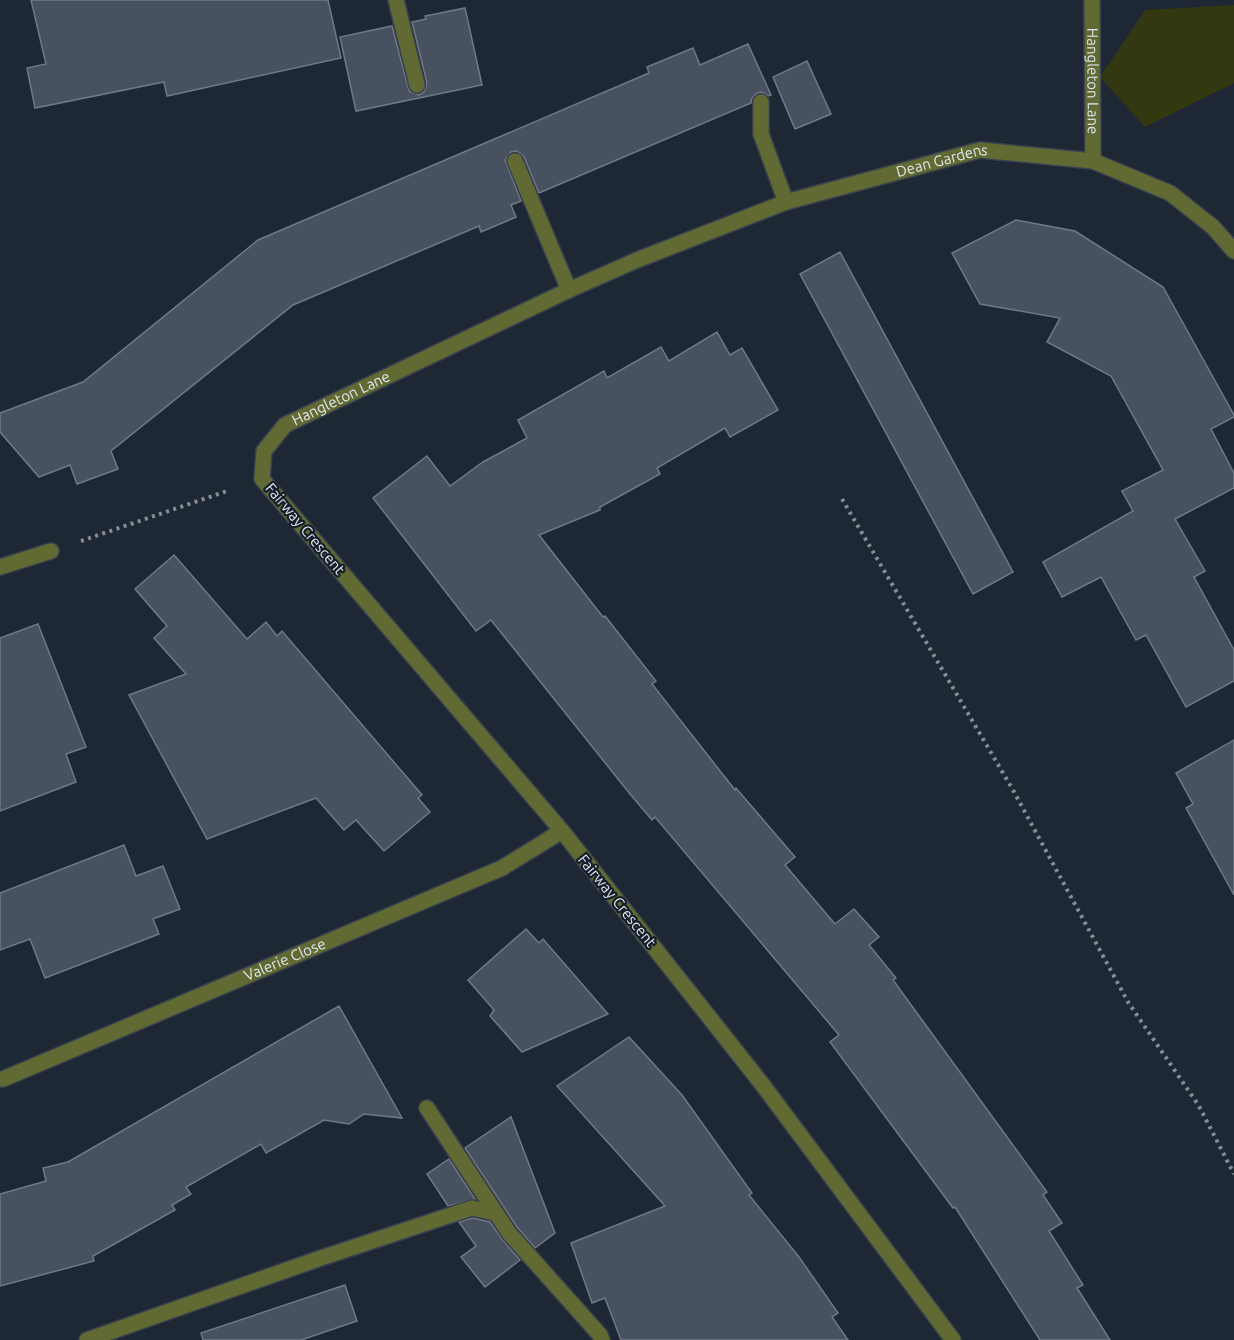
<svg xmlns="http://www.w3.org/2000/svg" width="1234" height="1340" viewBox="0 0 1234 1340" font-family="Ubuntu,sans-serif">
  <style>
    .green { fill: #333811 }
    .building { fill: #47515f; stroke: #6f7988; stroke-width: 1.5 }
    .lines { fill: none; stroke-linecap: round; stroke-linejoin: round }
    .service-casing { stroke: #39424e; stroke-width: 18 }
    .minor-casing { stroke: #39424e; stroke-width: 18 }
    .path { stroke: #868d98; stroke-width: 4; stroke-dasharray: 3 4.5; stroke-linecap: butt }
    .service { stroke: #616a32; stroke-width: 15 }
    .minor { stroke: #616a32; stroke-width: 15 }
    .labels { text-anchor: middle; stroke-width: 4.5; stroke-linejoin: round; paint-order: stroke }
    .street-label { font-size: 15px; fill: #e1e7ef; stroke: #151e2a }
  </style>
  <rect width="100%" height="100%" fill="#1e2734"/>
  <path class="green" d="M1234,5V83L1145,127L1100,77L1145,10Z"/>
  <g class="building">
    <path d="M31,0H328L341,58L167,96L164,82L35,108L27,68L46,64Z"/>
    <path d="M465,8L482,85L356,111L340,37L392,26L408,87L410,92L419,95L424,92L427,83L412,22L426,19L425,16Z"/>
    <path d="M748,44L771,95L768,96L762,92L757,93L752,98L751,103L539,193L524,157L517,151L511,152L505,160L521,201L511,205L516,217L481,232L479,226L293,305L111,451L118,469L77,484L70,465L39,477L0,432V413L83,382L258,240L649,73L647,67L693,48L700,65Z"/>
    <path d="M807,61L831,114L795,129L773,77Z"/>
    <path d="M1016,220L1075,231L1163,287L1234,415V417L1211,429L1234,473V488L1175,519L1205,571L1194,577L1234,650V681L1186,707L1146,635L1136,640L1101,577L1062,597L1043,562L1133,511L1122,491L1163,470L1111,376L1047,342L1060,318L980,304L952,253Z"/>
    <path d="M840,252L1013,572L973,594L800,274Z"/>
    <path d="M717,332L730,355L742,348L778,410L730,437L725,428L657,468L660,474L600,507V510L539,535L603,617L605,616L656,681L652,684L735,790L736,788L795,857L785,865L835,924L854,909L879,937L869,945L896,978L893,980L1047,1192L1043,1195L1062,1223L1049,1231L1083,1285L1077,1288L1110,1340H1040L955,1207L953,1208L830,1042L839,1035L655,817L652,820L630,794L491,620L476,631L373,498L427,456L450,486L483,462L527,438L518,420L604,371L607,378L661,347L669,361Z"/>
    <path d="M174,555L247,639L266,622L277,636L282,631L422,795L418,798L430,812L384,851L356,820L344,830L316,798L207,839L129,695L186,674L154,638L167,626L135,589Z"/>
    <path d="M38,624L86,747L66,754L76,782L0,811V638Z"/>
    <path d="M1234,740V895L1186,808L1193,804L1176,773Z"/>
    <path d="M124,845L136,876L163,866L180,909L153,919L159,934L45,978L30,939L0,950V893Z"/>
    <path d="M526,929L539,943L543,939L608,1014L522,1052L490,1016L494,1010L468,980Z"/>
    <path d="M339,1006L402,1118L364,1114L349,1124L324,1120L266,1153L261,1144L186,1187L191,1194L172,1205L175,1210L93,1256L94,1261L0,1286V1194L46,1181L43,1168L68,1162Z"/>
    <path d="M629,1037L682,1095L752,1193L749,1195L799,1257L838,1313L832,1317L848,1340H621L605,1298L592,1303L571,1243L665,1206L557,1086Z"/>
    <path d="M511,1117L555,1233L535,1248L517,1227L465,1148Z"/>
    <path d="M449,1159L475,1199L448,1206L427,1174Z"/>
    <path d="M473,1218L490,1222L502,1239L520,1260L485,1287L461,1257L476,1246L459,1222Z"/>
    <path d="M345,1285L357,1321L301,1340H203L201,1333Z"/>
  </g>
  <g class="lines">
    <g class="service-casing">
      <g id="service">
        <path d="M396,0L417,85"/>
        <path d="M761,102V134L786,202"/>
        <path d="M515,161L569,290"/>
        <path d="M427,1108L509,1233L600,1335L602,1340"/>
        <path d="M87,1340L318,1259L472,1208L495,1213"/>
      </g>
    </g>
    <g class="minor-casing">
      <g id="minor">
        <path id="s1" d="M1092,0L1093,161"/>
        <path d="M0,567L51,551"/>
        <path id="s2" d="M3,1079L502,868L562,831"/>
        <path id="s3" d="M953,1340L762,1084L562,831L262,479L264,451L285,425L569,290L637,260L786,202L980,150L1093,161L1170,193L1213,227L1234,251"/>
      </g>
    </g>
    <g class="path">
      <path d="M842,499L1013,790L1128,1002L1199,1106L1234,1174"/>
      <path d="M81,541L230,490"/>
    </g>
    <use href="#service" class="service"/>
    <use href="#minor" class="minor"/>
  </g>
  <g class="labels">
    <g class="street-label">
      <text dy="5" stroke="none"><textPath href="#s1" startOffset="81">Hangleton Lane</textPath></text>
      <text dy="5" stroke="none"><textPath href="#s3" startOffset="1876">Dean Gardens</textPath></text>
      <text dy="5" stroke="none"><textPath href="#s3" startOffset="1228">Hangleton Lane</textPath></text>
      <text transform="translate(305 529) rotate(50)" y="5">Fairway Crescent</text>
      <text transform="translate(617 901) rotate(51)" y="5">Fairway Crescent</text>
      <text dy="5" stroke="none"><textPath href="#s2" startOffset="306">Valerie Close</textPath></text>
    </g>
  </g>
</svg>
